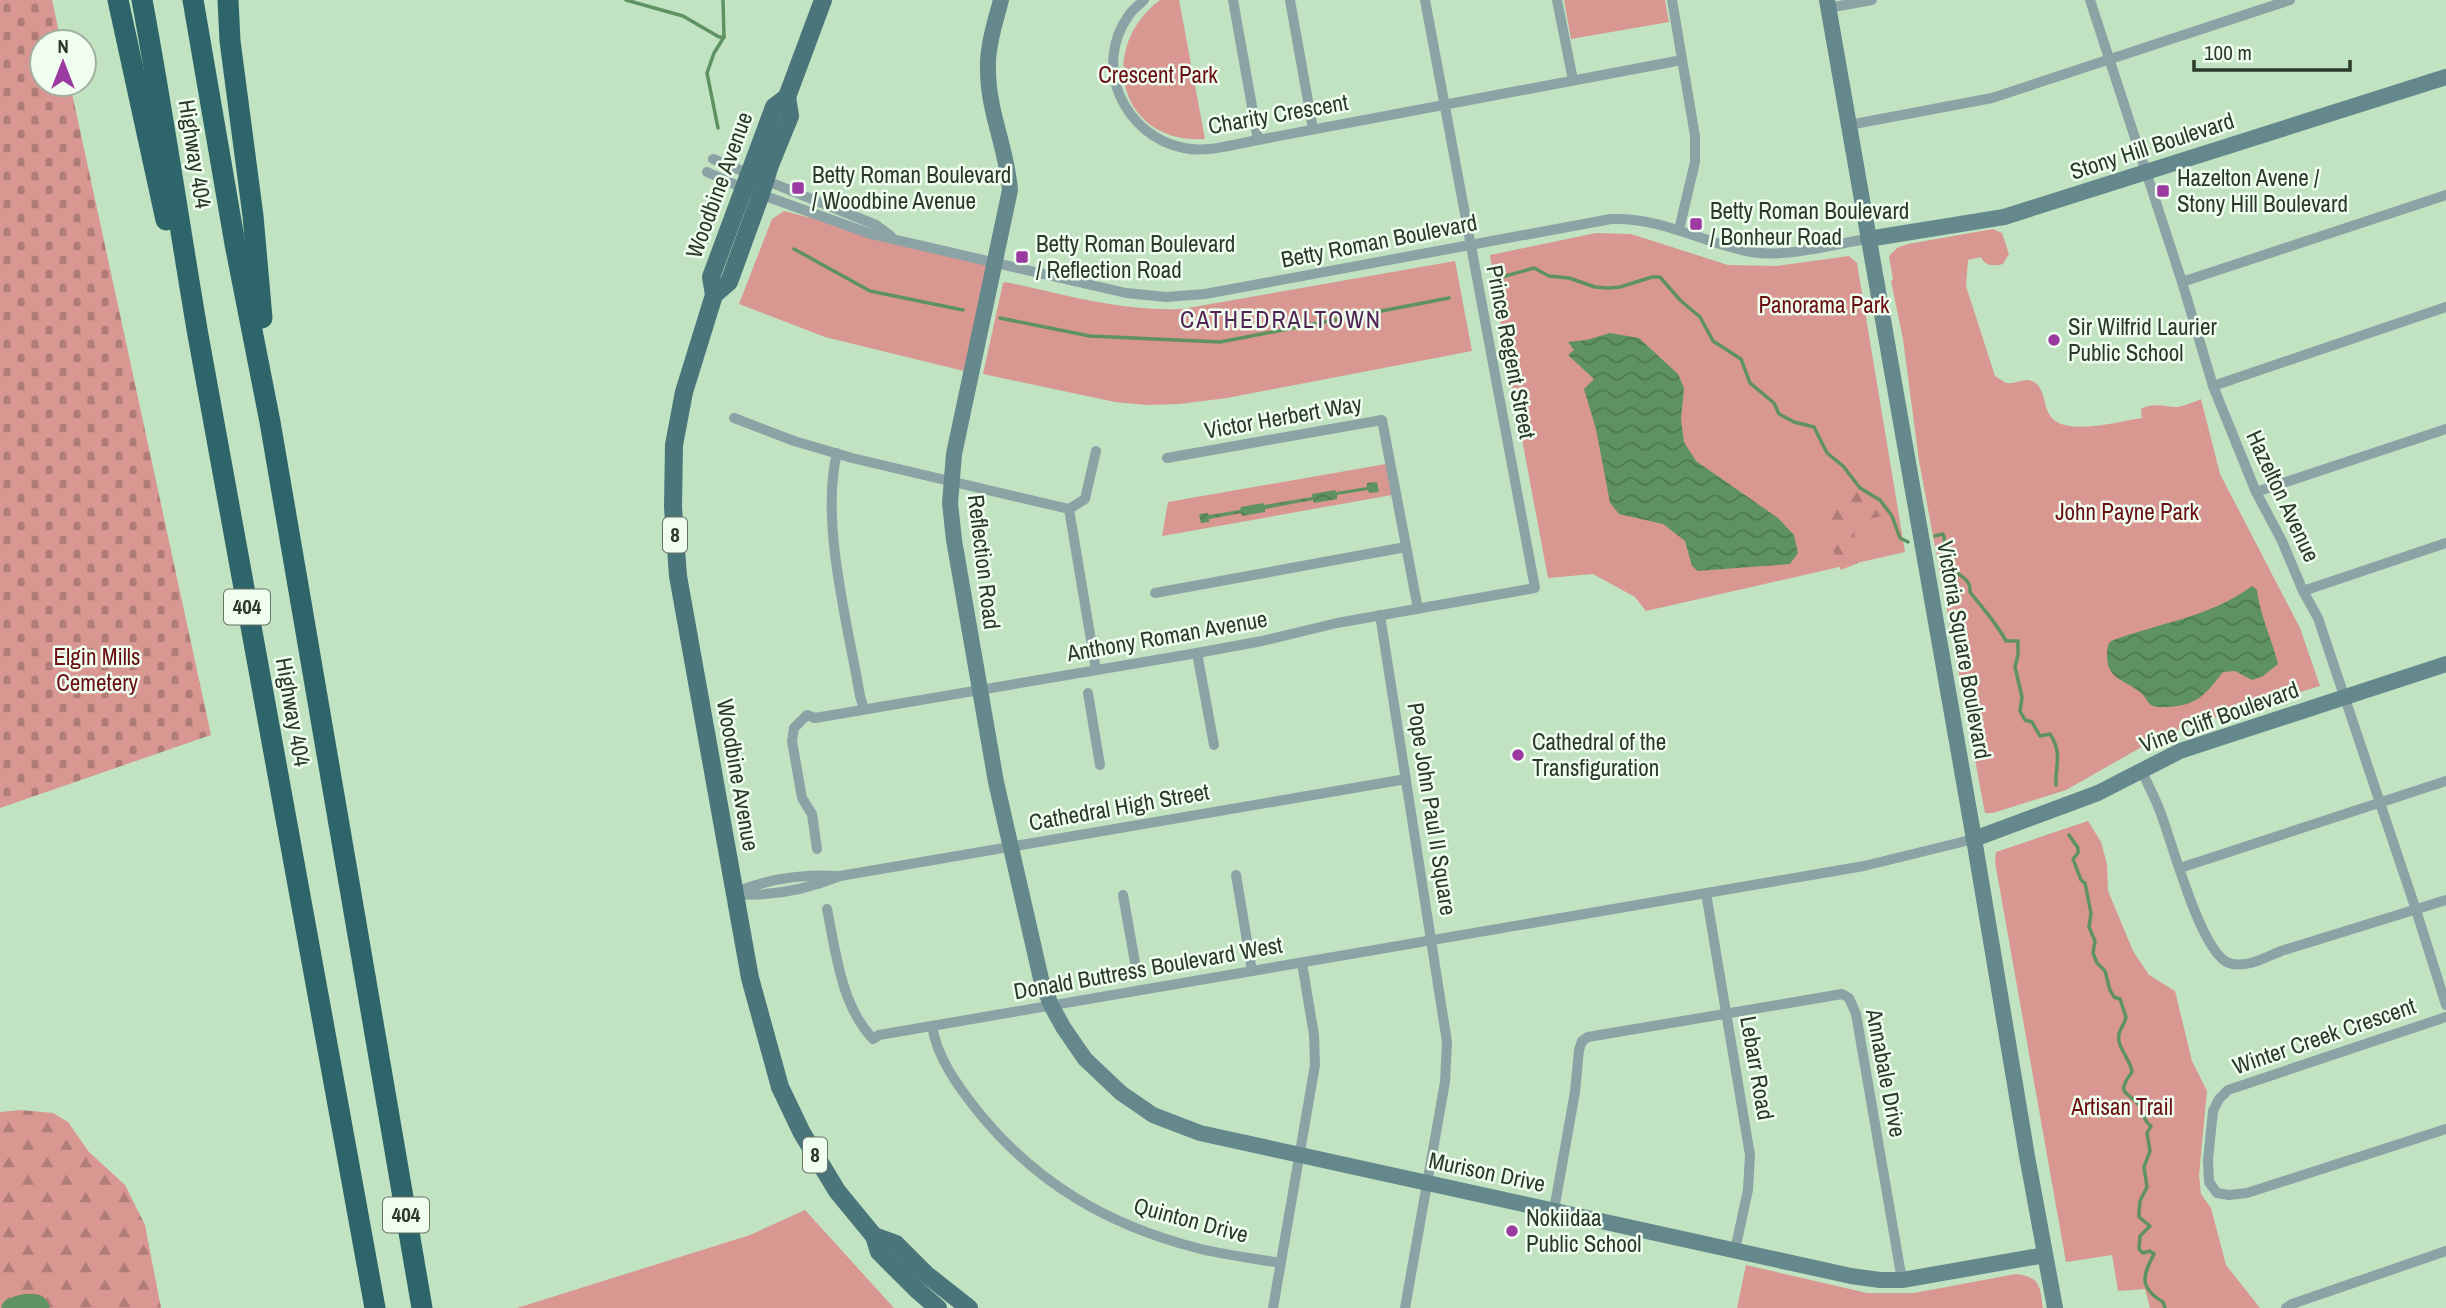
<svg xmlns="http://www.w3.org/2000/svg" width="2446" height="1308" viewBox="0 0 2446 1308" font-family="'Archivo Narrow',sans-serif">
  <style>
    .green { fill: #d99791 }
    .forest { fill: url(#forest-firs) }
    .cemetery { fill: url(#cemetery-stones) }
    .water { fill: url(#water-waves) }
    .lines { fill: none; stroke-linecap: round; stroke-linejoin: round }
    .stream { stroke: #5e9361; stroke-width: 3.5 }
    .river { stroke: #5e9361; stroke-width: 19 }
    .street { stroke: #8ca3a6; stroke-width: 10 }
    .secondary { stroke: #65888d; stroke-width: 16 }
    .primary { stroke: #49757b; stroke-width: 18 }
    .highway { stroke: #2e656b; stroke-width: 21 }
    .poi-dot { fill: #9b3aa1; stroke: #f0fef0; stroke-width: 2.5 }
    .labels { text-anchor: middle; stroke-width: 5; stroke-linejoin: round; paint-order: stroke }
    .shield { fill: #f0fef0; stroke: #667466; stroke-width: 2 }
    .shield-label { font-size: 21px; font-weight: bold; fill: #2b392b }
    .park-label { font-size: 23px; fill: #690f12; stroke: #f0fef0 }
    .street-label { font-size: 23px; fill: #2b392b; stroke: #f0fef0 }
    .poi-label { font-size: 23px; fill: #2b392b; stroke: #f0fef0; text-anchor: start }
    .neighbourhood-label { font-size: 24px; letter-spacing: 2px; fill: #522355; stroke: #f0fef0 }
  </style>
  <defs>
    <pattern id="forest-firs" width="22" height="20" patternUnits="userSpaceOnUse" patternTransform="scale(1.75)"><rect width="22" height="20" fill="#d99791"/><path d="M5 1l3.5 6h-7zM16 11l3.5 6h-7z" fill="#b07c77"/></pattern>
    <pattern id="cemetery-stones" width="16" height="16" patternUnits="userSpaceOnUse" patternTransform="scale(1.75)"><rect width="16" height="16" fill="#d99791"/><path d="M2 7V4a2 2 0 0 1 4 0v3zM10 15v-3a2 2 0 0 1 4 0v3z" fill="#b07c77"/></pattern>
    <pattern id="water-waves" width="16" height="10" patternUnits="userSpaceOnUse" patternTransform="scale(1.75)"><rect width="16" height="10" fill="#5e9361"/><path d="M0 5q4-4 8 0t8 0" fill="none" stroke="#4e7950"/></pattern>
  </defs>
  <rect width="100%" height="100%" fill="#c1e3c1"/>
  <g class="green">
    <path d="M1160,0H1179L1205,139C1120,145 1095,49 1160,0Z"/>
    <path d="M1564,0H1665L1669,22L1571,39Z"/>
    <path d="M784,211L996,265L972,373L825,337L739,304L772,219Z"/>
    <path d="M1993,229L2002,233L2009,254L2003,264C1995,266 1985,267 1981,257L1968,260L1966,286L1995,376L2006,383C2014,384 2021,380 2028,380C2048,383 2041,410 2054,420C2074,435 2119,421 2142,418L2141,409C2153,402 2165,407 2177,407C2185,406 2194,402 2201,399L2220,474L2300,628L2320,686L2184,727L2140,748L2066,790L1993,813H1985L1919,461L1903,339L1891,281L1893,280L1889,256L1897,248L1908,244Z"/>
    <path d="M1596,233L1631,234L1728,265L1777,266L1849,256L1857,263L1905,552L1646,611L1635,597L1593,574L1548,578L1501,327L1490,255Z"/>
    <path d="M1455,261L1472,351L1227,398L1179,404L1147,405L1115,402L983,374L1003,283L1005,282C1063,294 1122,312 1182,309Z"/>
    <path d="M1386,464L1392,495L1162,536L1168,502Z"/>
    <path d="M2088,821L2101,842L2107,864L2108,891L2133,951L2149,975L2175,991L2192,1061L2207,1091L2199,1175L2201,1194L2211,1208L2226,1265L2260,1308H2150L2145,1289L2118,1291L2112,1255L2066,1262L1995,862L1996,852Z"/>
    <path d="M805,1210L894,1308H517L750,1235Z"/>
    <path d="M1746,1265L1867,1293H1914L2016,1274C2040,1277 2040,1286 2043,1308H1737Z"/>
  </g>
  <g class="forest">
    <path d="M1870,487L1877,494L1886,515L1853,523L1858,563L1841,570L1816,507L1851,502V492Z"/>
    <path d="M21,1110L53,1113L68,1122L89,1152L125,1185L145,1225L161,1308H0V1112Z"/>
  </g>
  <path class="cemetery" d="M0,0H52L61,42H42V84H70L211,735L0,808Z"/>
  <g class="water">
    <path d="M1610,333L1639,338L1678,374L1684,388L1681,419L1684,442L1696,461L1778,518L1794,535L1798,553L1790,564L1698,571L1692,566L1685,541L1663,524L1619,514L1610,503L1596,429L1584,389L1594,379L1568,355L1574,350L1568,342L1586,340Z"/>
    <path d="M1377,482L1379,492L1369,493L1368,490L1337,495V499L1314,503L1313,500L1265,509V512L1242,516L1241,513L1209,519V522L1201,523L1199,514L1207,513L1209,515L1240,510L1241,507L1263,503L1264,505L1312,497V494L1335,490L1336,492L1367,487V483Z"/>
    <path d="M2252,586L2257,590C2260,616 2272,639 2278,664L2263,676L2252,680L2235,671L2223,672C2206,694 2197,706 2167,707C2162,707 2156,708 2151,705C2147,702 2145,696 2141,693C2126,680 2107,680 2107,656C2107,649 2107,646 2111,641C2158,623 2211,617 2252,586Z"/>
  </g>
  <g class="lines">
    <g class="stream">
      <path d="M626,0L683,16L719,37H724"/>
      <path d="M718,128L707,73L714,53L724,37L723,0"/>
      <path d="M794,249L870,291L963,310"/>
      <path d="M1491,280L1534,268L1549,276L1569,278L1595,287L1608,288L1620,287L1652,277H1660L1680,300L1700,317L1713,341L1741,359L1750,383L1774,403L1779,414L1794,422L1814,427L1827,453L1843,466L1860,488L1880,500L1892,516L1900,538L1908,542"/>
      <path d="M1000,318L1090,336L1220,342L1449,298"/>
      <path d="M1935,536L1943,534C1947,542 1942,548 1944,557C1948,575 1972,574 1970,592C1983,609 1996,622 2006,641H2018V655L2015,667L2022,697L2020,711L2025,720L2032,722L2040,736L2050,734C2063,754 2055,765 2056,785"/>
      <path d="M2069,835L2078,848V853L2073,859L2081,880L2085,883L2091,913L2089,927L2095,941L2093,953L2097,963L2105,971L2110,990L2114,997L2120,999L2126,1017C2125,1024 2120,1028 2119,1034C2116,1047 2131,1059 2132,1072C2114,1096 2129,1091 2139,1105C2145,1113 2142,1120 2151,1126L2147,1133L2150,1151L2144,1167L2147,1187L2140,1201L2139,1212V1217L2150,1226L2140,1236L2139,1249L2143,1253L2150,1251L2154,1254C2143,1275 2138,1287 2163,1302L2165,1308"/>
    </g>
    <path class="river" d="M11,1308C20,1304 27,1302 37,1304L40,1308"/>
    <g class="street">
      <path d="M1144,0C1139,5 1133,9 1129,15C1092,66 1124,136 1184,148C1208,153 1235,144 1258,140L1682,60"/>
      <path d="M1233,0L1258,140"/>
      <path d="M1290,0L1313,129"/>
      <path d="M1557,0L1573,80"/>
      <path d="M1672,0L1695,136V162L1679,230"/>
      <path d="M2090,0L2182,282L2213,386L2256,492L2282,541L2303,591L2318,618L2416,910L2446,1005"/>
      <path d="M1828,8L1872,0"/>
      <path d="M1849,125L1992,98L2290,0"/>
      <path d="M713,159L876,225L891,236"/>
      <path d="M707,172L743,188L871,234L1126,293L1166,297L1205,294L1611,219C1663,217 1702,243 1751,252C1787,258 1833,244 1868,239"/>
      <path d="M2182,282L2446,195"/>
      <path d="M2213,386L2446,307"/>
      <path d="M734,418L794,441L852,458L1069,509"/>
      <path d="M837,453C820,522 848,625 860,696L864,709"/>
      <path d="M1167,458L1382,420L1418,609"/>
      <path d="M2256,492L2446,429"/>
      <path d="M1069,509L1096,670"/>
      <path d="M1069,509L1085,499L1096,451"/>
      <path d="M2303,591L2446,543"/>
      <path d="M1155,593L1406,547"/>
      <path d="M1380,615L1447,1042L1445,1082L1405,1308"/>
      <path d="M1197,653L1214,745"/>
      <path d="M1088,693L1100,765"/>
      <path d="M2141,770C2148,785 2156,799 2161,814C2173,845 2201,953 2229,963C2246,969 2266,957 2281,951L2446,900"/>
      <path d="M817,849L812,814L802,798L792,741L794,728L807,715L815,718L1197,653L1262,641L1337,623L1535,588L1425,0"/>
      <path d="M2180,868L2446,781"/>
      <path d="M1236,875L1252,971"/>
      <path d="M736,892C768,879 802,874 836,876"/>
      <path d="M1706,893L1750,1155L1748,1190L1735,1250"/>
      <path d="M734,894C770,897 805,890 840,876L1406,779"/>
      <path d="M1123,895L1136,968"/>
      <path d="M827,909C836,953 841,1005 873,1039L879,1035L1864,866L1974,839"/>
      <path d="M2446,1017L2228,1090L2219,1099L2213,1111L2208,1160L2209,1182L2217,1193L2229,1195L2247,1193L2446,1129"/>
      <path d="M932,1026C937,1057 957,1085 976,1109C1034,1182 1107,1225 1197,1248C1224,1255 1253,1258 1280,1263"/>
      <path d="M1554,1210L1575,1092L1579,1050L1582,1041L1588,1037L1842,994L1849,998L1856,1014L1902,1280"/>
      <path d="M1273,1308L1315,1065L1314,1035L1302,963"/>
      <path d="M2286,1308L2292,1304L2446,1251"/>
    </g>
    <g class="secondary">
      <path d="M1001,0C995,23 987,47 988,70C988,112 1007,149 1010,190L954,454L950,503L954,540L996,782L1041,979L1051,1005L1063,1027L1085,1059L1121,1093L1153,1115L1200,1133L1851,1276L1880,1280H1902L2045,1255"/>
      <path d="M1827,0L1974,839L2027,1156L2055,1308"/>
      <path d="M1868,239L2004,217L2446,77"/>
      <path d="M1974,839L2098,793L2180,751L2446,664"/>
    </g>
    <g class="primary">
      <path d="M787,97L774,107L711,277L714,295L684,392L674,445L673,507L678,576L750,978L780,1087L802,1133L837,1191L874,1236L879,1252L917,1290L938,1308"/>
      <path d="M714,295L729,282L761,194L770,165L790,116L787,97L823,0"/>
      <path d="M874,1236L896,1244L927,1275L969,1308"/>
    </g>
    <g class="highway">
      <path d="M118,0L166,220"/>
      <path d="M142,0C163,112 179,224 198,335L375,1308"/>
      <path d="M193,0L235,244L270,422L422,1308"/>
      <path d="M228,0L230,41L253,216L262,318"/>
    </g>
  </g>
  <g class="poi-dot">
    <rect x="791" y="181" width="14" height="14" rx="3.5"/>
    <rect x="2156" y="184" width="14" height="14" rx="3.5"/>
    <rect x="1689" y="217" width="14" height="14" rx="3.5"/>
    <rect x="1015" y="250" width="14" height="14" rx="3.5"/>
    <circle cx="2054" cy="340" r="7"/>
    <circle cx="1518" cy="755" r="7"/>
    <circle cx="1512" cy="1231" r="7"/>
  </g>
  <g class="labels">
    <g class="shield">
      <rect x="663" y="517.5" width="24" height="35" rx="5"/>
      <rect x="224" y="589.5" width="46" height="35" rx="5"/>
      <rect x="803" y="1137.5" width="24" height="35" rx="5"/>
      <rect x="383" y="1197.5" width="46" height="35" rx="5"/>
    </g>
    <g class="shield-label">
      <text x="675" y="542">8</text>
      <text x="247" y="614">404</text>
      <text x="815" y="1162">8</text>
      <text x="406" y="1222">404</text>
    </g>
    <g class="park-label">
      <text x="1158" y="83">Crescent Park</text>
      <text x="1824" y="313">Panorama Park</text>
      <text x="2127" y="520">John Payne Park</text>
      <text x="97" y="665">Elgin Mills<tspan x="97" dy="26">Cemetery</tspan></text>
      <text x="2122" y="1115">Artisan Trail</text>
    </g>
    <g class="street-label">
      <text transform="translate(1278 114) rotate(-10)" y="8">Charity Crescent</text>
      <text transform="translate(2152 146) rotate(-18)" y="8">Stony Hill Boulevard</text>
      <text transform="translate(195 154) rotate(81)" y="8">Highway 404</text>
      <text transform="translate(719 185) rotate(-70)" y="8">Woodbine Avenue</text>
      <text transform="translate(1379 241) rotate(-11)" y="8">Betty Roman Boulevard</text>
      <text transform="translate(1511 352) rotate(79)" y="8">Prince Regent Street</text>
      <text transform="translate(1283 417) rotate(-10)" y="8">Victor Herbert Way</text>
      <text transform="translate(2283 496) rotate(65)" y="8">Hazelton Avenue</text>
      <text transform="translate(984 562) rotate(83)" y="8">Reflection Road</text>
      <text transform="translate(1167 636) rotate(-10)" y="8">Anthony Roman Avenue</text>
      <text transform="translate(1964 650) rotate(80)" y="8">Victoria Square Boulevard</text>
      <text transform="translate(293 712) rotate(80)" y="8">Highway 404</text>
      <text transform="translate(2219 717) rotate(-20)" y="8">Vine Cliff Boulevard</text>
      <text transform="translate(738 775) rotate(80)" y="8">Woodbine Avenue</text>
      <text transform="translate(1119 807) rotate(-10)" y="8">Cathedral High Street</text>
      <text transform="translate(1432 809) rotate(81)" y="8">Pope John Paul II Square</text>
      <text transform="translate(1148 968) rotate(-10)" y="8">Donald Buttress Boulevard West</text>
      <text transform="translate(2324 1036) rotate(-19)" y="8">Winter Creek Crescent</text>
      <text transform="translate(1757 1068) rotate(80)" y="8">Lebarr Road</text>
      <text transform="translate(1886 1073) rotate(79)" y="8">Annabale Drive</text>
      <text transform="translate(1487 1172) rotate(12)" y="8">Murison Drive</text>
      <text transform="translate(1191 1220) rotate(15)" y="8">Quinton Drive</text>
    </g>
    <g class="poi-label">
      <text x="812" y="183">Betty Roman Boulevard<tspan x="812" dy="26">/ Woodbine Avenue</tspan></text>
      <text x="2177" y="186">Hazelton Avene /<tspan x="2177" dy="26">Stony Hill Boulevard</tspan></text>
      <text x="1710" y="219">Betty Roman Boulevard<tspan x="1710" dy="26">/ Bonheur Road</tspan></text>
      <text x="1036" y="252">Betty Roman Boulevard<tspan x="1036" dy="26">/ Reflection Road</tspan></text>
      <text x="2068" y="335">Sir Wilfrid Laurier<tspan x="2068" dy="26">Public School</tspan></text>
      <text x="1532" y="750">Cathedral of the<tspan x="1532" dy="26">Transfiguration</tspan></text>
      <text x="1526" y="1226">Nokiidaa<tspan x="1526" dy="26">Public School</tspan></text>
    </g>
    <g class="neighbourhood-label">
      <text x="1281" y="328">CATHEDRALTOWN</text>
    </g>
  </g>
  <g transform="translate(63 63)"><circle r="33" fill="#f0fef0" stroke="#a1afa1" stroke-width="2"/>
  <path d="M0-5L12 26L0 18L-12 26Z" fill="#9b3aa1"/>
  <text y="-10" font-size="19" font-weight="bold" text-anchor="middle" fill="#2b392b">N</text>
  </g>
  <path d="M2194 60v10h156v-10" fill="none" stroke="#2b392b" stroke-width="3.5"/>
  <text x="2204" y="60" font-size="21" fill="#2b392b" stroke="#f0fef0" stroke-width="5" paint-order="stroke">100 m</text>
</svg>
